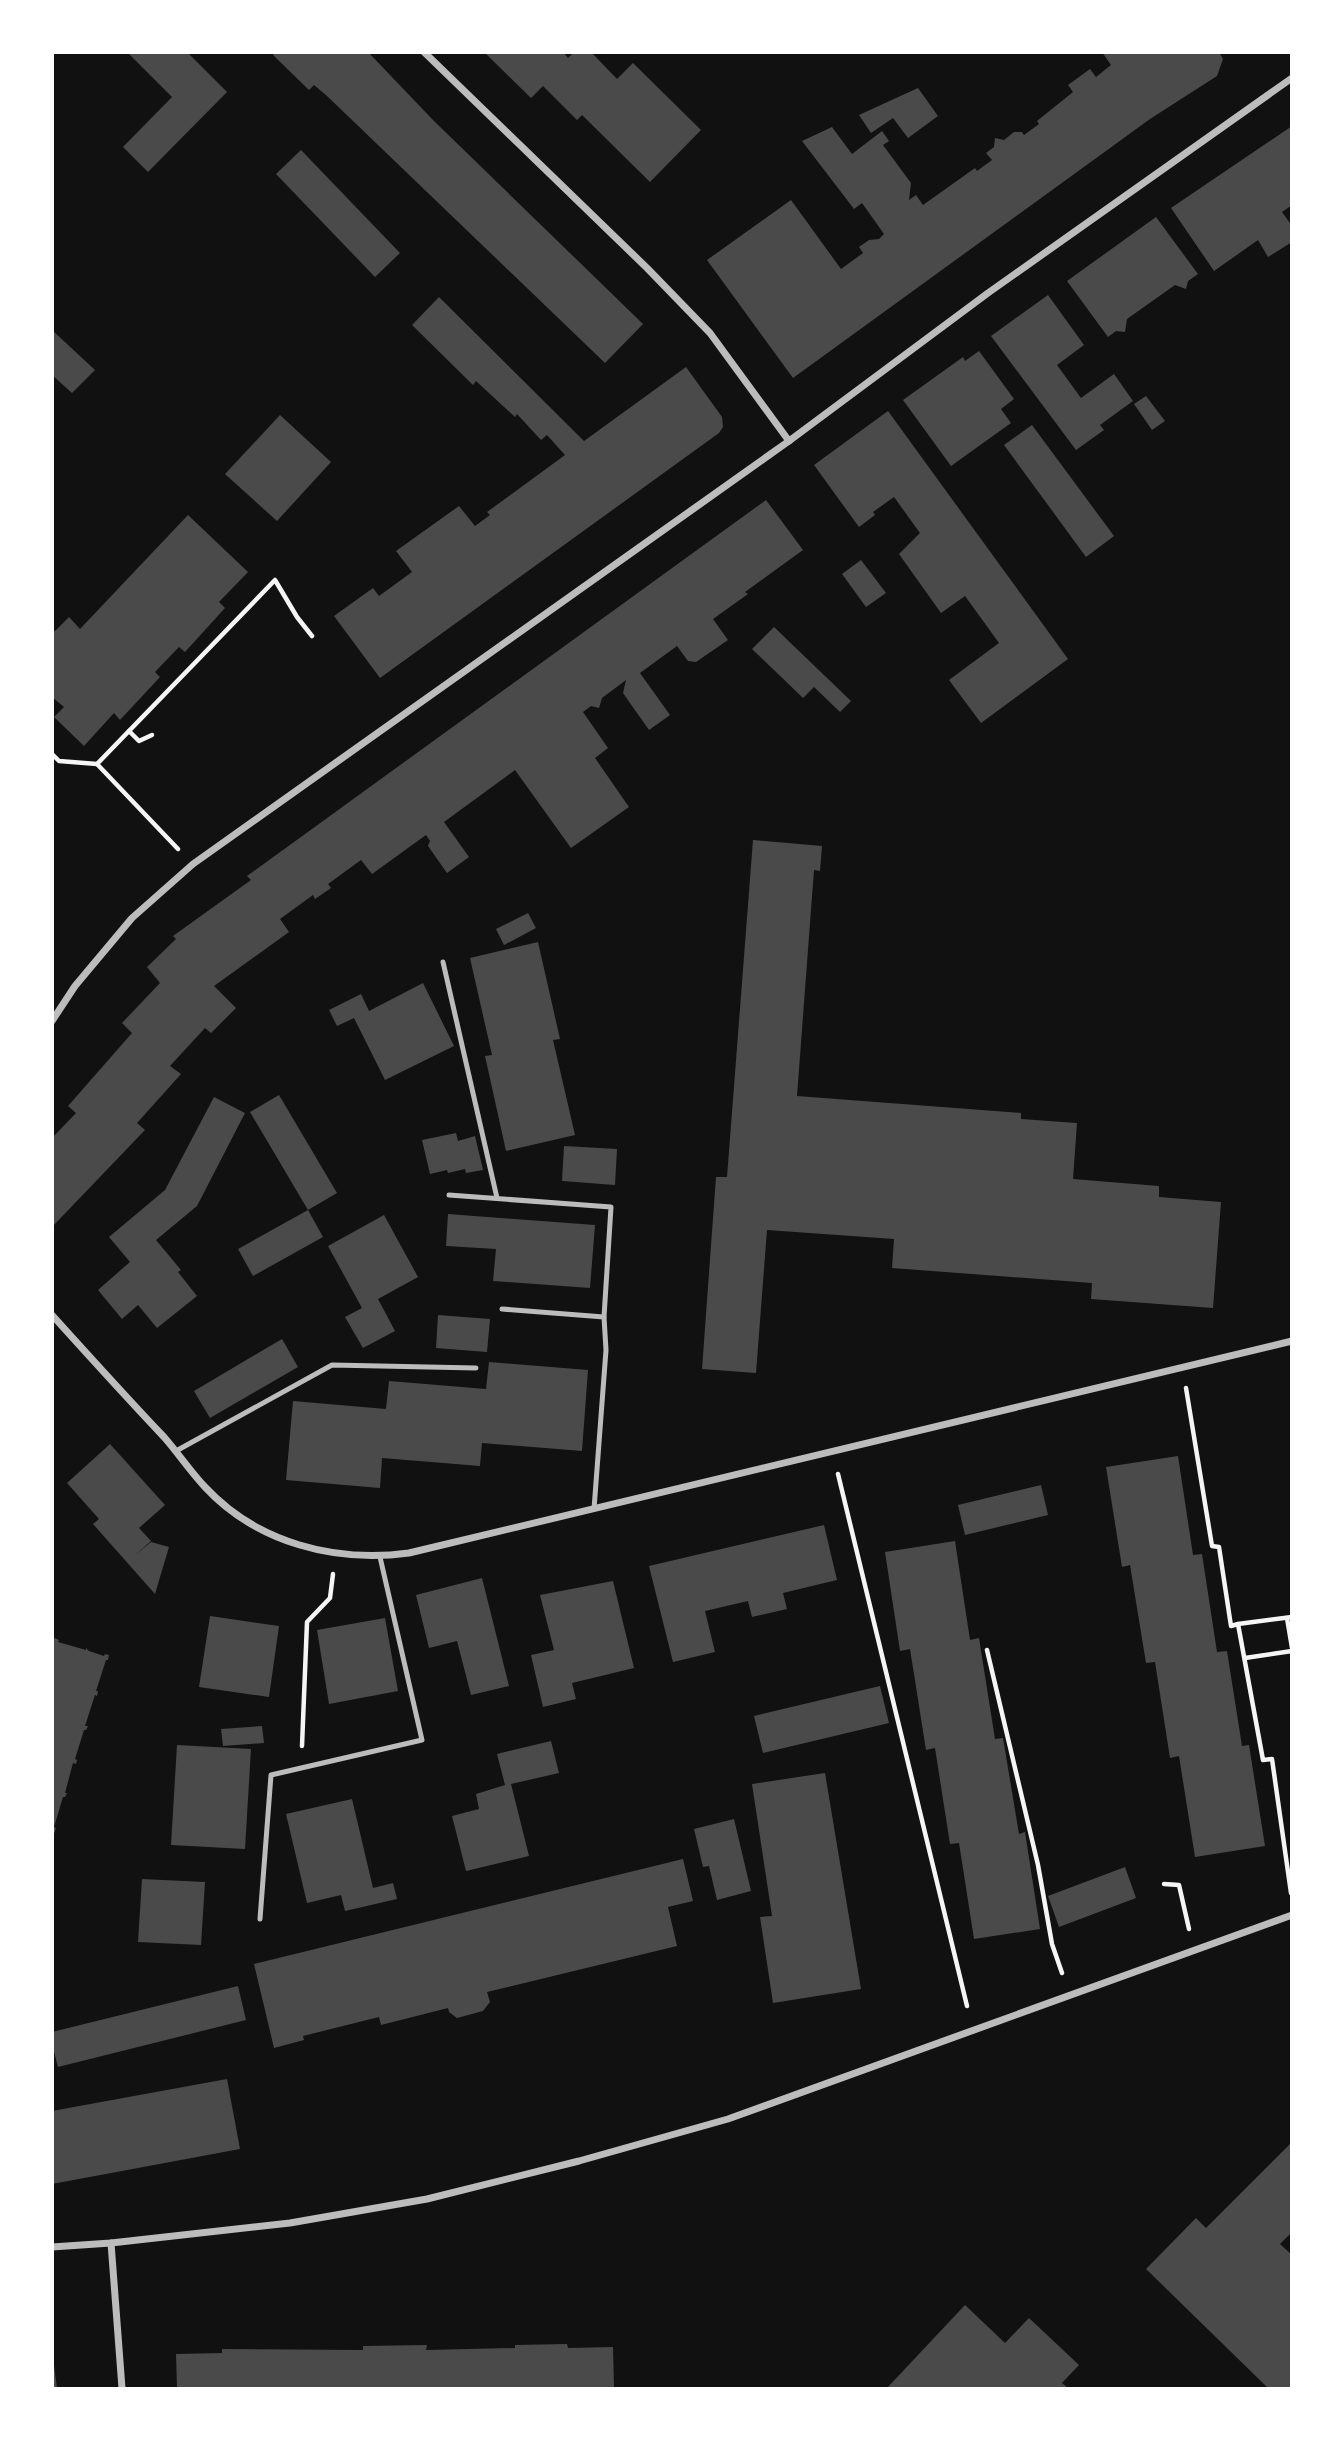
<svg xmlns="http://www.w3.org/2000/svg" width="1344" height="2441" viewBox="0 0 1344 2441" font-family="'Exo 2',sans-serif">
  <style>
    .building { fill: #4a4a4a }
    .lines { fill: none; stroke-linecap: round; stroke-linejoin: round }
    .path { stroke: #f5f5f5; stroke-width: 4.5 }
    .service { stroke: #bcbcbc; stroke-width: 5 }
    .minor { stroke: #bcbcbc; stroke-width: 7 }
  </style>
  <rect width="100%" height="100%" fill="#111"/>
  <g class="building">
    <path d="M127,52H187L227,92L148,172L123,147L172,97Z"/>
    <path d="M275,52H368L434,121L643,324L605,363L327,96L314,85L309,90L273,55Z"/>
    <path d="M484,52H563L568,58L574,52H591L617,79L633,63L701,130L650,182L582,115L577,120L543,86L531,98Z"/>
    <path d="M1102,52H1219L1223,59L1217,76L1150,119L793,378L707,260L791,200L841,269L863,253L859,247L869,240L879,239L884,234L862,203L854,209L802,141L832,127L852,154L882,131L889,141L883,145L911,183L909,200L916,195L923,205L975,168L977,171L992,160L986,153L994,147L995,138L1004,140L1014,132H1022L1024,135L1039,124L1037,121L1073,92L1068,85L1090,69L1096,77L1111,65Z"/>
    <path d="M918,88L938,116L908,138L893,118L871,133L859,115Z"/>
    <path d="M1292,126V205L1282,212L1292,226V242L1268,257L1258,240L1214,271L1171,208Z"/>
    <path d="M301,150L400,253L375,277L276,174Z"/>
    <path d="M1156,217L1198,274L1188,281L1186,289L1175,285L1127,319L1125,332L1116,331L1108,337L1067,281Z"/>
    <path d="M1048,295L1084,345L1057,365L1081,398L1114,374L1133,401L1100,425L1104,430L1076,450L991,336Z"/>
    <path d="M439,297L584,441L686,367L722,417L723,427L719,433L380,678L334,616L373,588L379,596L412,572L396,551L459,506L475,526L490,515L487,512L565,455L547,435L541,440L517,414L515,417L476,381L473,385L412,325Z"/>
    <path d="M52,330L95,370L72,393L52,375Z"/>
    <path d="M979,351L1014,399L1001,409L1011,423L951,466L903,400L963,357L965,361Z"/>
    <path d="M1146,396L1165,421L1152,430L1134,404Z"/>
    <path d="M888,411L1068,659L981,723L949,680L999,643L965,596L941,613L899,554L920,533L894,497L873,512L875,515L859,527L814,465Z"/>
    <path d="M280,415L331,462L277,521L225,474Z"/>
    <path d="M1032,425L1114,536L1086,557L1004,445Z"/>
    <path d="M766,500L803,550L745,592L748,594L713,619L728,640L696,662L688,661L677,646L640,673L670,715L649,730L623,693L626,680L602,698L599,708L591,706L583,712L608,748L595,758L629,807L571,848L515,770L444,822L469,857L447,873L428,846L430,841L426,835L372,874L361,860L328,884L331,888L315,899L313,895L280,919L289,932L214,986L236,1008L211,1033L205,1028L170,1066L181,1074L137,1123L145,1130L52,1227V1138L76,1113L68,1106L132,1033L122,1023L160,983L147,967L176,939L173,936L251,880L247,876Z"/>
    <path d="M188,515L248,572L219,602L225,608L185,652L179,647L155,672L160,677L120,720L114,713L84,746L54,717L64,707L52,697V629L55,631L69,617L80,629Z"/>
    <path d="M861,560L886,593L866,607L842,574Z"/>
    <path d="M774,627L851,701L840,712L814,687L803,698L752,649Z"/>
    <path d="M753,840L822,846L820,871L814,870L797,1096L1021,1113V1119L1077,1123L1073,1179L1159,1186V1197L1221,1202L1213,1308L1091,1299L1092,1283L892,1268L894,1239L767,1230L756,1373L702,1369L716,1177H727Z"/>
    <path d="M528,913L536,928L504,945L496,929Z"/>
    <path d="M538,942L560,1039L553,1040L575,1135L506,1151L485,1056L492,1055L470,958Z"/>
    <path d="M423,983L454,1046L385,1080L354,1018L337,1026L329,1010L361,994L369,1011Z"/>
    <path d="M279,1095L337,1193L308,1210L250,1112Z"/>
    <path d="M214,1097L245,1113L197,1206L156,1240L181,1270L178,1272L197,1296L157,1328L138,1305L122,1319L98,1290L130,1262L109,1237L165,1190Z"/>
    <path d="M456,1133L458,1141L475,1136L483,1170L466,1173L465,1169L448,1173L447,1170L430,1174L422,1140Z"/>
    <path d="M564,1146L617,1149L615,1185L562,1181Z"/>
    <path d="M308,1210L323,1237L253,1276L238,1249Z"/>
    <path d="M448,1214L595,1225L590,1288L493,1281L496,1249L446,1246Z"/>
    <path d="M384,1215L418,1277L378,1299L395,1331L363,1348L345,1317L362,1308L328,1246Z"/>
    <path d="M438,1315L490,1319L487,1352L436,1348Z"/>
    <path d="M282,1339L298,1367L210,1418L194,1391Z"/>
    <path d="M489,1362L588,1370L582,1451L482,1443L480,1466L382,1458L380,1488L286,1480L293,1401L386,1409L389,1381L486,1389Z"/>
    <path d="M110,1444L165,1505L139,1528L151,1541L134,1556L151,1542L169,1547L155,1594L93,1524L99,1519L67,1483Z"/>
    <path d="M1178,1456L1193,1555L1202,1554L1217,1652L1227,1651L1242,1746L1249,1745L1265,1846L1195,1857L1179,1756L1170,1758L1155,1662L1146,1663L1130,1565L1122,1567L1106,1467Z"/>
    <path d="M1041,1485L1048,1515L965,1535L958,1505Z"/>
    <path d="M824,1525L837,1580L783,1593L787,1609L752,1617L748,1601L705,1611L715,1652L673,1662L649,1566Z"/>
    <path d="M955,1541L970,1640L979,1638L995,1739L1003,1738L1019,1834L1025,1832L1040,1929L974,1939L959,1843L950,1844L935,1748L926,1750L910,1649L900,1651L885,1552Z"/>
    <path d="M482,1578L509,1686L471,1695L457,1641L429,1648L416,1595Z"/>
    <path d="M613,1581L634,1668L572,1683L576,1699L543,1707L531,1655L554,1650L540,1595Z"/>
    <path d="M210,1616L279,1626L269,1697L199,1687Z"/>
    <path d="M385,1618L398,1691L329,1704L317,1630Z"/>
    <path d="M55,1638L59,1640L58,1642L86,1650V1648L89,1651L104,1656L105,1654L109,1655L108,1660H106L96,1691H98L97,1696L95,1695L85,1726H88L86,1730H84L75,1759L77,1760L76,1764L73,1763L65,1793H67L65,1797H63L54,1827L56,1828L53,1837L52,1640Z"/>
    <path d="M880,1686L889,1723L763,1753L754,1716Z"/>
    <path d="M262,1726L264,1743L223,1746L221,1729Z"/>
    <path d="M551,1741L559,1773L511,1784L529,1856L466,1871L452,1816L479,1809L476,1794L505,1785L497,1754Z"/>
    <path d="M177,1745L251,1749L245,1849L171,1845Z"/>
    <path d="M825,1773L861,1989L773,2003L760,1917L772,1916L752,1784Z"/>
    <path d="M352,1799L373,1888L393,1883L397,1899L345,1911L341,1895L307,1903L286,1814Z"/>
    <path d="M734,1819L751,1891L717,1900L709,1866L703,1867L694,1829Z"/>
    <path d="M683,1859L693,1901L668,1907L677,1946L487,1992L490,2002L483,2011L457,2018L449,2012L448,2008L381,2025L379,2017L303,2036L304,2040L274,2048L254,1964Z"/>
    <path d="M1125,1867L1136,1898L1059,1927L1048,1896Z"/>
    <path d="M142,1879L205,1882L201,1945L138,1942Z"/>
    <path d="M238,1986L246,2020L58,2067L52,2044V2032Z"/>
    <path d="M227,2079L240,2149L52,2184V2111Z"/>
    <path d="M1292,2142V2232L1280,2244L1292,2255V2388H1268L1146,2269L1196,2218L1206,2228Z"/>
    <path d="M965,2305L1005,2343L1029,2318L1079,2365L1062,2383L1068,2388H887Z"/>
    <path d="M567,2344L568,2348L613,2347L614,2388H177L176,2354L222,2353V2349L363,2350V2346L427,2345L426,2350L515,2348V2345Z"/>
    <path d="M52,2365H54L57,2388H52Z"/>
  </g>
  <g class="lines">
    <g class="path">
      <path d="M129,731L139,741L152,735"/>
      <path d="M52,754L59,761L97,764"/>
      <path d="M178,849L97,764L275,580L297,617L312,636"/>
      <path d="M1186,1388L1212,1546L1219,1547L1231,1626L1238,1624L1263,1760L1272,1759L1291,1893"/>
      <path d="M838,1474L967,2006"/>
      <path d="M1287,1618L1292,1648"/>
      <path d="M1238,1624L1292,1617"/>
      <path d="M987,1650L1038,1865L1052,1944L1062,1973"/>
      <path d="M1245,1658L1292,1651"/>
      <path d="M302,1746L307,1622L330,1598L333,1574"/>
      <path d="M1164,1884L1179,1885L1189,1929"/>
    </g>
    <g class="service">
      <path d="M443,962L497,1198"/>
      <path d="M449,1195L611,1207L604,1317L606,1350L594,1509"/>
      <path d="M502,1309L604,1317"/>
      <path d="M176,1451L332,1365L476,1368"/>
      <path d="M260,1919L271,1775L422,1740L380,1557"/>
    </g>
    <g class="minor">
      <path d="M424,52L647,268L710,333L789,441"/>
      <path d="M52,1021L75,986L132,918L193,864L789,441L988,293L1292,78"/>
      <path d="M52,1315C89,1356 126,1397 164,1437C178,1453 190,1471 205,1487C257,1543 335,1563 409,1553L1292,1341"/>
      <path d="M111,2243L122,2388"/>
      <path d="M52,2247L111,2243L290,2223L427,2199L579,2161L728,2119L1292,1915"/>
    </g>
  </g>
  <rect width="1344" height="2441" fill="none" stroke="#ffffff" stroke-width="108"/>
</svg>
